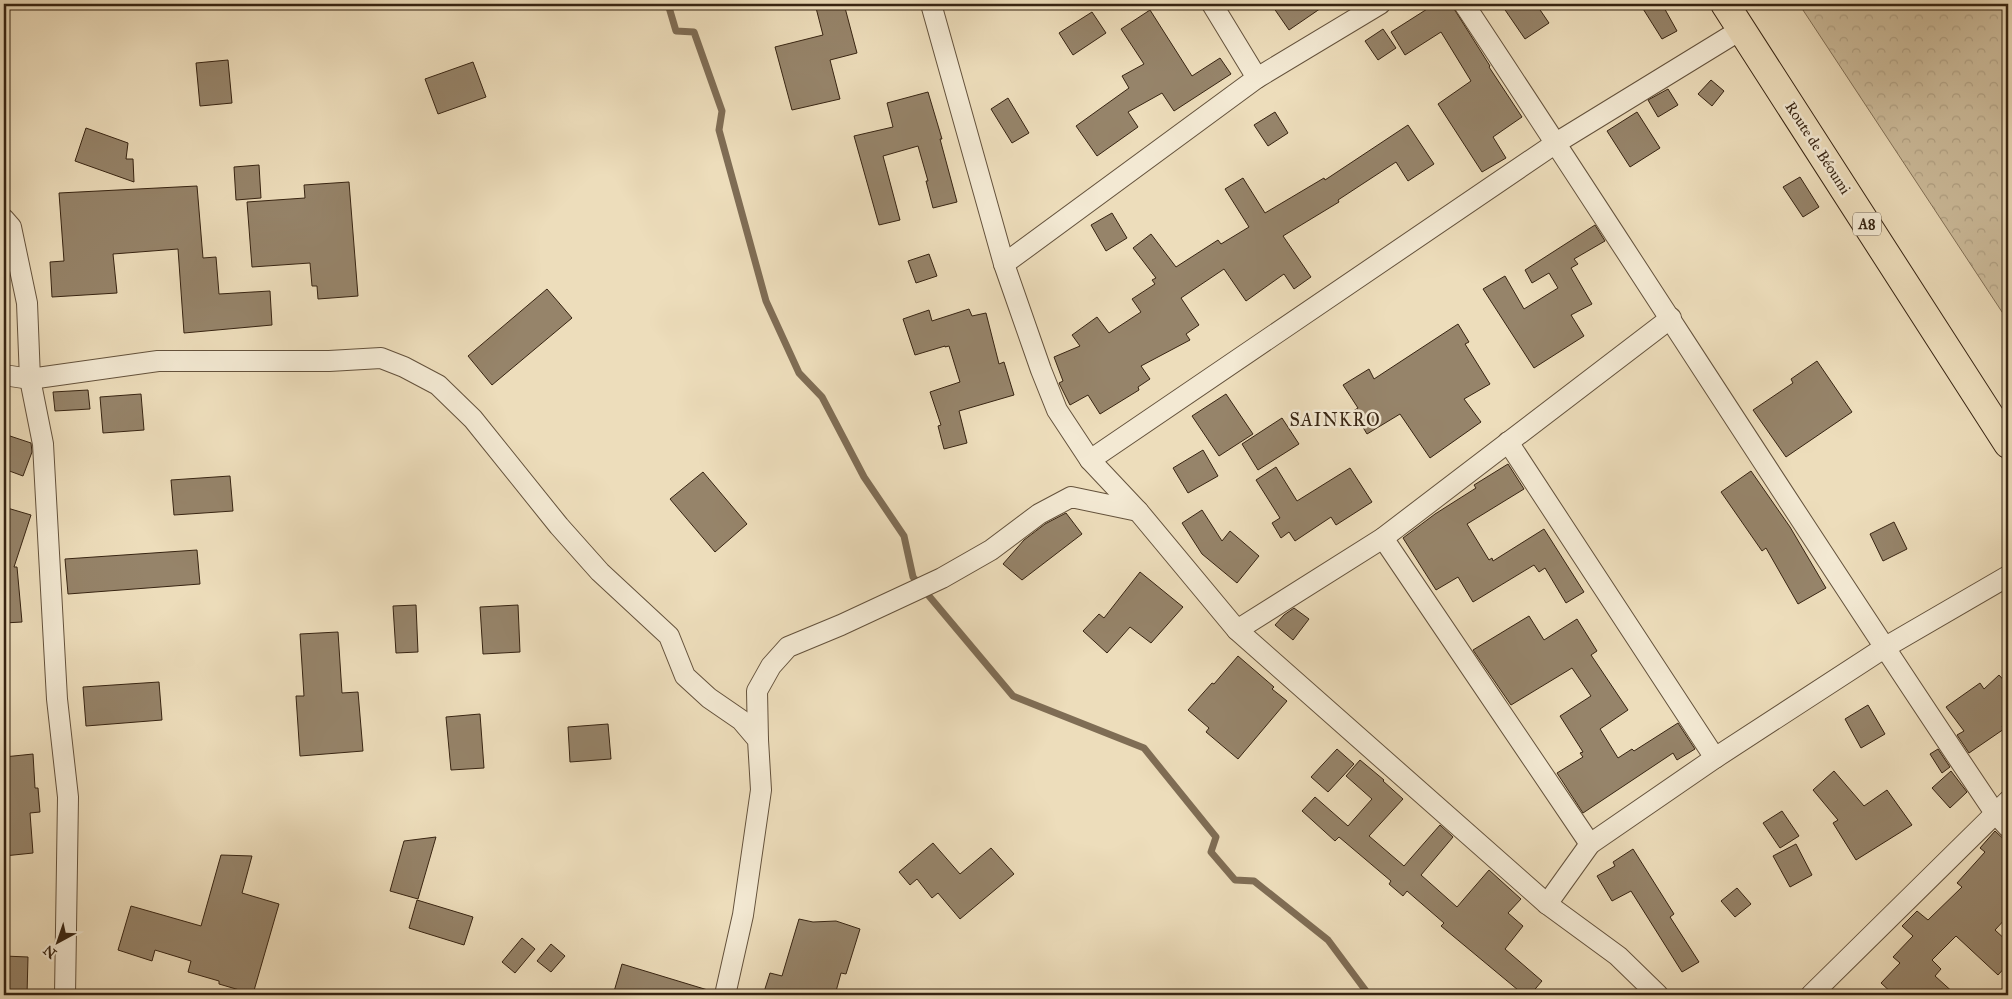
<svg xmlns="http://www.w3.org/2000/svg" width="2012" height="999" viewBox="0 0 2012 999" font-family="'IM FELL Great Primer',serif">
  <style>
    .forest { fill: url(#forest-crowns); stroke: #827158 }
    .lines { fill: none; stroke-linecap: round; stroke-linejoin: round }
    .stream { stroke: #7f6d55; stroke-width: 7 }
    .building { fill: #96846a; stroke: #372412 }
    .street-casing { stroke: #64523c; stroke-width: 22 }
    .primary-casing { stroke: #372412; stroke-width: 30 }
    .street { stroke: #f3e9d3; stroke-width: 20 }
    .primary { stroke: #edddbb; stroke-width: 28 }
    .labels { text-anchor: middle; stroke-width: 5; stroke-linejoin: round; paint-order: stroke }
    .shield { fill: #f3e9d3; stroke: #6f5f4c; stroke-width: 1 }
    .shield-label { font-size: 14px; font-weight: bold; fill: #372412 }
    .street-label { font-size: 15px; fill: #372412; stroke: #f3e9d3 }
    .quarter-label { font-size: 18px; letter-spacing: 1px; fill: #372412; stroke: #f3e9d3 }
  </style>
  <defs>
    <pattern id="forest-crowns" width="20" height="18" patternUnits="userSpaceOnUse" patternTransform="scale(1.25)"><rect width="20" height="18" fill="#cebe9e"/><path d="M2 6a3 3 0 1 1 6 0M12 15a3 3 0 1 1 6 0" fill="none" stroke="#b2a387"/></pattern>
  </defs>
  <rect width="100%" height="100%" fill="#edddbb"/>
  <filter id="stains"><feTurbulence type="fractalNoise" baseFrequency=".004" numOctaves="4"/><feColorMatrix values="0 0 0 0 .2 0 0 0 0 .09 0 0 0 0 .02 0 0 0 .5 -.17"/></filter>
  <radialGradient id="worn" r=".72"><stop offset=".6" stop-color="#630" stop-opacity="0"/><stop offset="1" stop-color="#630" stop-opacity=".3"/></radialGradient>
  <path class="forest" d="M1799,4H2008V321Z"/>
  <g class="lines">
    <path class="stream" d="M668,4L676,31L694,32L722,111L719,130L766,301L799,373L822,397L864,477L904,536L913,577L1013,696L1144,748L1216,837L1211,852L1235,880L1254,881L1328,940L1369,995"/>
  </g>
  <g class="building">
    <path d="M815,4H844L857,53L830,60L840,99L792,110L775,47L823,35Z"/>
    <path d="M1271,4H1327L1289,30Z"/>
    <path d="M1435,4H1451L1490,66L1489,67L1522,117L1493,137L1506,158L1482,172L1438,104L1471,81L1441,32L1405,55L1391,32Z"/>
    <path d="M1501,4H1536L1549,23L1525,39Z"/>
    <path d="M1640,4H1662L1677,31L1662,39Z"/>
    <path d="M1150,10L1192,76L1220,58L1231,74L1174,111L1162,93L1128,112L1138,127L1097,156L1076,126L1129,88L1122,76L1144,64L1121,29Z"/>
    <path d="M1092,12L1106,33L1073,55L1059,33Z"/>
    <path d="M1383,29L1396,48L1378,60L1365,41Z"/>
    <path d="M228,60L232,103L200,106L196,63Z"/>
    <path d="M473,62L486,97L438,114L425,79Z"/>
    <path d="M1711,80L1724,91L1712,106L1698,94Z"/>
    <path d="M1668,89L1678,105L1658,117L1648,100Z"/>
    <path d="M928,92L942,139H940L957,202L933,208L926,181H928L918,146L883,156L900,220L879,225L854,136L893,127L887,103Z"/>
    <path d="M1008,98L1029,133L1012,143L991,109Z"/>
    <path d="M1275,112L1288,133L1268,146L1254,125Z"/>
    <path d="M1637,112L1660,148L1630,167L1607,131Z"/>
    <path d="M1408,125L1434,164L1408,181L1396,162L1338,200L1339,202L1283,236L1311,277L1294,289L1284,274L1246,301L1224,269L1181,298L1199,325L1186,334L1190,340L1141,366L1150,379L1138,387L1139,390L1100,414L1088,395L1070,405L1059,383L1063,381L1054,357L1080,346L1072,335L1097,317L1109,333L1141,312L1132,299L1155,284L1152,280L1156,278L1133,248L1151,234L1176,267L1218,240L1221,244L1249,227L1225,189L1243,178L1265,213L1324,178L1325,180Z"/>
    <path d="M86,128L128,143L126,159H133L134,182L75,161Z"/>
    <path d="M259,165L261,198L236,200L234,167Z"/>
    <path d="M1800,177L1819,207L1803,217L1783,187Z"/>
    <path d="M349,182L358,296L318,299L317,286H312L310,263L252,267L247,202L305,198L304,185Z"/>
    <path d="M197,186L203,258L216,257L219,294L270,291L272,325L184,333L178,249L113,254L117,293L52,297L50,262L64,261L59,193Z"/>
    <path d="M1112,213L1127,238L1106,251L1091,225Z"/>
    <path d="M1595,225L1605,241L1574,259L1578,264L1571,268L1592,304L1571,315L1584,336L1534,368L1483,289L1505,276L1524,309L1558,288L1549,273L1532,283L1525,270Z"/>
    <path d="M929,254L937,276L916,283L908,261Z"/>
    <path d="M547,289L572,318L492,385L468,356Z"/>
    <path d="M969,309L972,316L986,313L999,364L1004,362L1014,395L959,411L967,443L944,449L938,426L941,425L930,392L960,382L949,346L945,347V346L915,355L903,319L929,310L932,321Z"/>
    <path d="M1458,324L1469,342L1465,344L1490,384L1464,399L1481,422L1430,458L1400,414L1367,434L1353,411L1358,408L1343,385L1369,369L1374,379Z"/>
    <path d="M1817,361L1852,412L1786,457L1753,410L1793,383L1791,379Z"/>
    <path d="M88,390L90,409L55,411L53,392Z"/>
    <path d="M141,394L144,430L103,433L100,397Z"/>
    <path d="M1226,394L1253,434L1219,456L1192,416Z"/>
    <path d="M1282,418L1299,444L1258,470L1242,444Z"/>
    <path d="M4,434L31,443L32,452L23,476L4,469Z"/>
    <path d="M1203,450L1218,476L1188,493L1173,468Z"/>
    <path d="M1508,464L1524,489L1467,524L1489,560L1492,558L1493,561L1544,529L1584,592L1566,603L1545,568L1539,572L1534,565L1473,602L1458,577L1436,590L1403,538L1435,514L1476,488L1474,485Z"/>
    <path d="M1276,467L1297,501L1350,468L1372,502L1336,525L1331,517L1295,541L1289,532L1281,538L1272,523L1280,518L1256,480Z"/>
    <path d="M1751,471L1790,527L1826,588L1798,604L1766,548L1762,551L1721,492Z"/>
    <path d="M703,472L747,524L715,552L670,499Z"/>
    <path d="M230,476L233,511L174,515L171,480Z"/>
    <path d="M4,507L31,515L14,567H17L22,622L4,623Z"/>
    <path d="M1202,510L1222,541L1230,531L1259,556L1237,583L1202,554L1182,523Z"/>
    <path d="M1066,513L1082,534L1022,580L1003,564L1024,540L1045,524Z"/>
    <path d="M1894,522L1907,549L1883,561L1870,534Z"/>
    <path d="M197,550L200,584L68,594L65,559Z"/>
    <path d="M1140,572L1183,607L1151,643L1130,627L1107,653L1083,631L1099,614L1104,618Z"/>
    <path d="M416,605L418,652L396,653L393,606Z"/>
    <path d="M518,605L520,652L483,654L480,607Z"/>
    <path d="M1294,608L1309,619L1293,640L1275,625L1284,615Z"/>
    <path d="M1529,616L1544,640L1577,619L1597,651L1591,655L1628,710L1600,729L1618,758L1632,749L1634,751L1678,723L1695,749L1677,760L1673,753L1583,813L1557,773L1583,757L1580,753L1583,752L1560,716L1591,696L1572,668L1511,705L1473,650Z"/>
    <path d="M338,632L342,693L358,692L363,751L300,756L296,696H304L300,634Z"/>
    <path d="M1238,656L1274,687L1272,689L1287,701L1238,759L1206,732L1209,728L1188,710L1212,683L1214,684Z"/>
    <path d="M1999,675L2008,685V721L2002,726L2004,729L1969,753L1957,735L1964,731L1946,707L1980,683L1984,689Z"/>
    <path d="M159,682L162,720L86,726L83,687Z"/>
    <path d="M1868,705L1885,734L1861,748L1845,719Z"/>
    <path d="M480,714L484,768L451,770L446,717Z"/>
    <path d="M608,724L611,759L570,762L568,727Z"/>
    <path d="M1337,749L1354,764L1328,792L1311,777Z"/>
    <path d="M1938,749L1950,767L1942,773L1930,754Z"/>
    <path d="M33,754L35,788H38L40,812L30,813L33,853L4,856V757Z"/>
    <path d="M1360,760L1384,780L1383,781L1403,799L1369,836L1404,866L1440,825L1453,837L1421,875L1457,907L1489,870L1521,899L1508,913L1523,926L1505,949L1542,981L1530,995H1524L1441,926L1444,923L1407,891L1403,896L1389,884L1391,881L1339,837L1335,841L1302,811L1315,797L1348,826L1372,799L1346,776Z"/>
    <path d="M1834,771L1864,806L1887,790L1912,825L1856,860L1833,823L1838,820L1813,790Z"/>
    <path d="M1951,771L1967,792L1950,808L1932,788Z"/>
    <path d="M1782,811L1799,836L1780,848L1763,823Z"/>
    <path d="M1995,831L2008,843V916L1995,930L2008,942V964L1998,975L1956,936L1932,960L1941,969L1935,976L1956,995H1894L1881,983L1900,963L1893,957L1913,936L1902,926L1917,911L1928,920L1962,887L1957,883L1985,852L1980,848Z"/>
    <path d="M436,837L418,899L390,891L404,841Z"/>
    <path d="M933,843L960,874L991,848L1014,874L960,919L938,893L932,898L917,879L910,885L899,872Z"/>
    <path d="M1796,844L1812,875L1790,887L1773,856Z"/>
    <path d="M1633,849L1674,914L1670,917L1699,962L1682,972L1631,891L1612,901L1597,876L1615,866L1613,862Z"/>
    <path d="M221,855L252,856L242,893L279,904L253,994L219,984V981L188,972L191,961L155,950L152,961L118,950L131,906L201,926Z"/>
    <path d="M1737,888L1751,904L1735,917L1721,901Z"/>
    <path d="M417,900L473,917L464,945L409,928Z"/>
    <path d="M799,919L813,922L836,921L860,929L846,974L841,973L835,995H763L770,973L782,976Z"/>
    <path d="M522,938L535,949L515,973L502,962Z"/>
    <path d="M551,944L565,956L551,972L537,961Z"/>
    <path d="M4,956L28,957L27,995H4Z"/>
    <path d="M622,964L711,991V995H613Z"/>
  </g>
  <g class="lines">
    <g class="street-casing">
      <g id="street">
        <path d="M931,4L1004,264L1041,370L1057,410L1090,460L1138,511L1237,630L1547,904L1618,956L1658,995"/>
        <path d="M1212,4L1257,78"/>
        <path d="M1464,4C1642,273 1815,546 1995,813L2008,827"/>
        <path d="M4,219L11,227L27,303L30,379L43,444L57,699L68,797L65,995"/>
        <path d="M1004,264L1257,78L1380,4"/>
        <path d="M4,375L30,379L158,361H329L381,358L404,367L438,385L473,419L559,526L600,572L669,636L685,676L709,698L741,720L758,740L761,790L743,915L725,995"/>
        <path d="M1508,442L1715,758"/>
        <path d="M1090,460L1556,143L1742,29"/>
        <path d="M1383,538L1590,844"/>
        <path d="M1237,630L1383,538L1671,318"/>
        <path d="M758,740L757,691L771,666L788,647L841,625L942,578L991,550L1039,514L1071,497L1138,511"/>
        <path d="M1547,904L1590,844L1715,758L1884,648L2008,576"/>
        <path d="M1811,995L2008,801"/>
      </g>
    </g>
    <g class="primary-casing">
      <path id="primary" d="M1725,4L2008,444"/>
    </g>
    <use href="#street" class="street"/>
    <use href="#primary" class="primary"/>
  </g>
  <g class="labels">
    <rect class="shield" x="1853" y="212.5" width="28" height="23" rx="4"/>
    <g class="shield-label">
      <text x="1867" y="229">A8</text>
    </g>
    <g class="street-label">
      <text transform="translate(1818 148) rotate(57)" y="5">Route de Béoumi</text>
    </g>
    <g class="quarter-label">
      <text x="1335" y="426">SAINKRO</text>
    </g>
  </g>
  <rect width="2012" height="999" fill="none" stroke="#edddbb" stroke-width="20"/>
  <rect x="5" y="5" width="2002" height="989" fill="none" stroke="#372412" stroke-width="2.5"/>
  <rect x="10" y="10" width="1992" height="979" fill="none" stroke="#372412"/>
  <g transform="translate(58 942) rotate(220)" stroke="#f3e9d3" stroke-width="4" paint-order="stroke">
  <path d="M0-4L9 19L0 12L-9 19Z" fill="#372412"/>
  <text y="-8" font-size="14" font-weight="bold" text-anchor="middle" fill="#372412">N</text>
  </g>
  <rect width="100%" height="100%" filter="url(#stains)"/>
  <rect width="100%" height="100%" fill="url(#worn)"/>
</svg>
